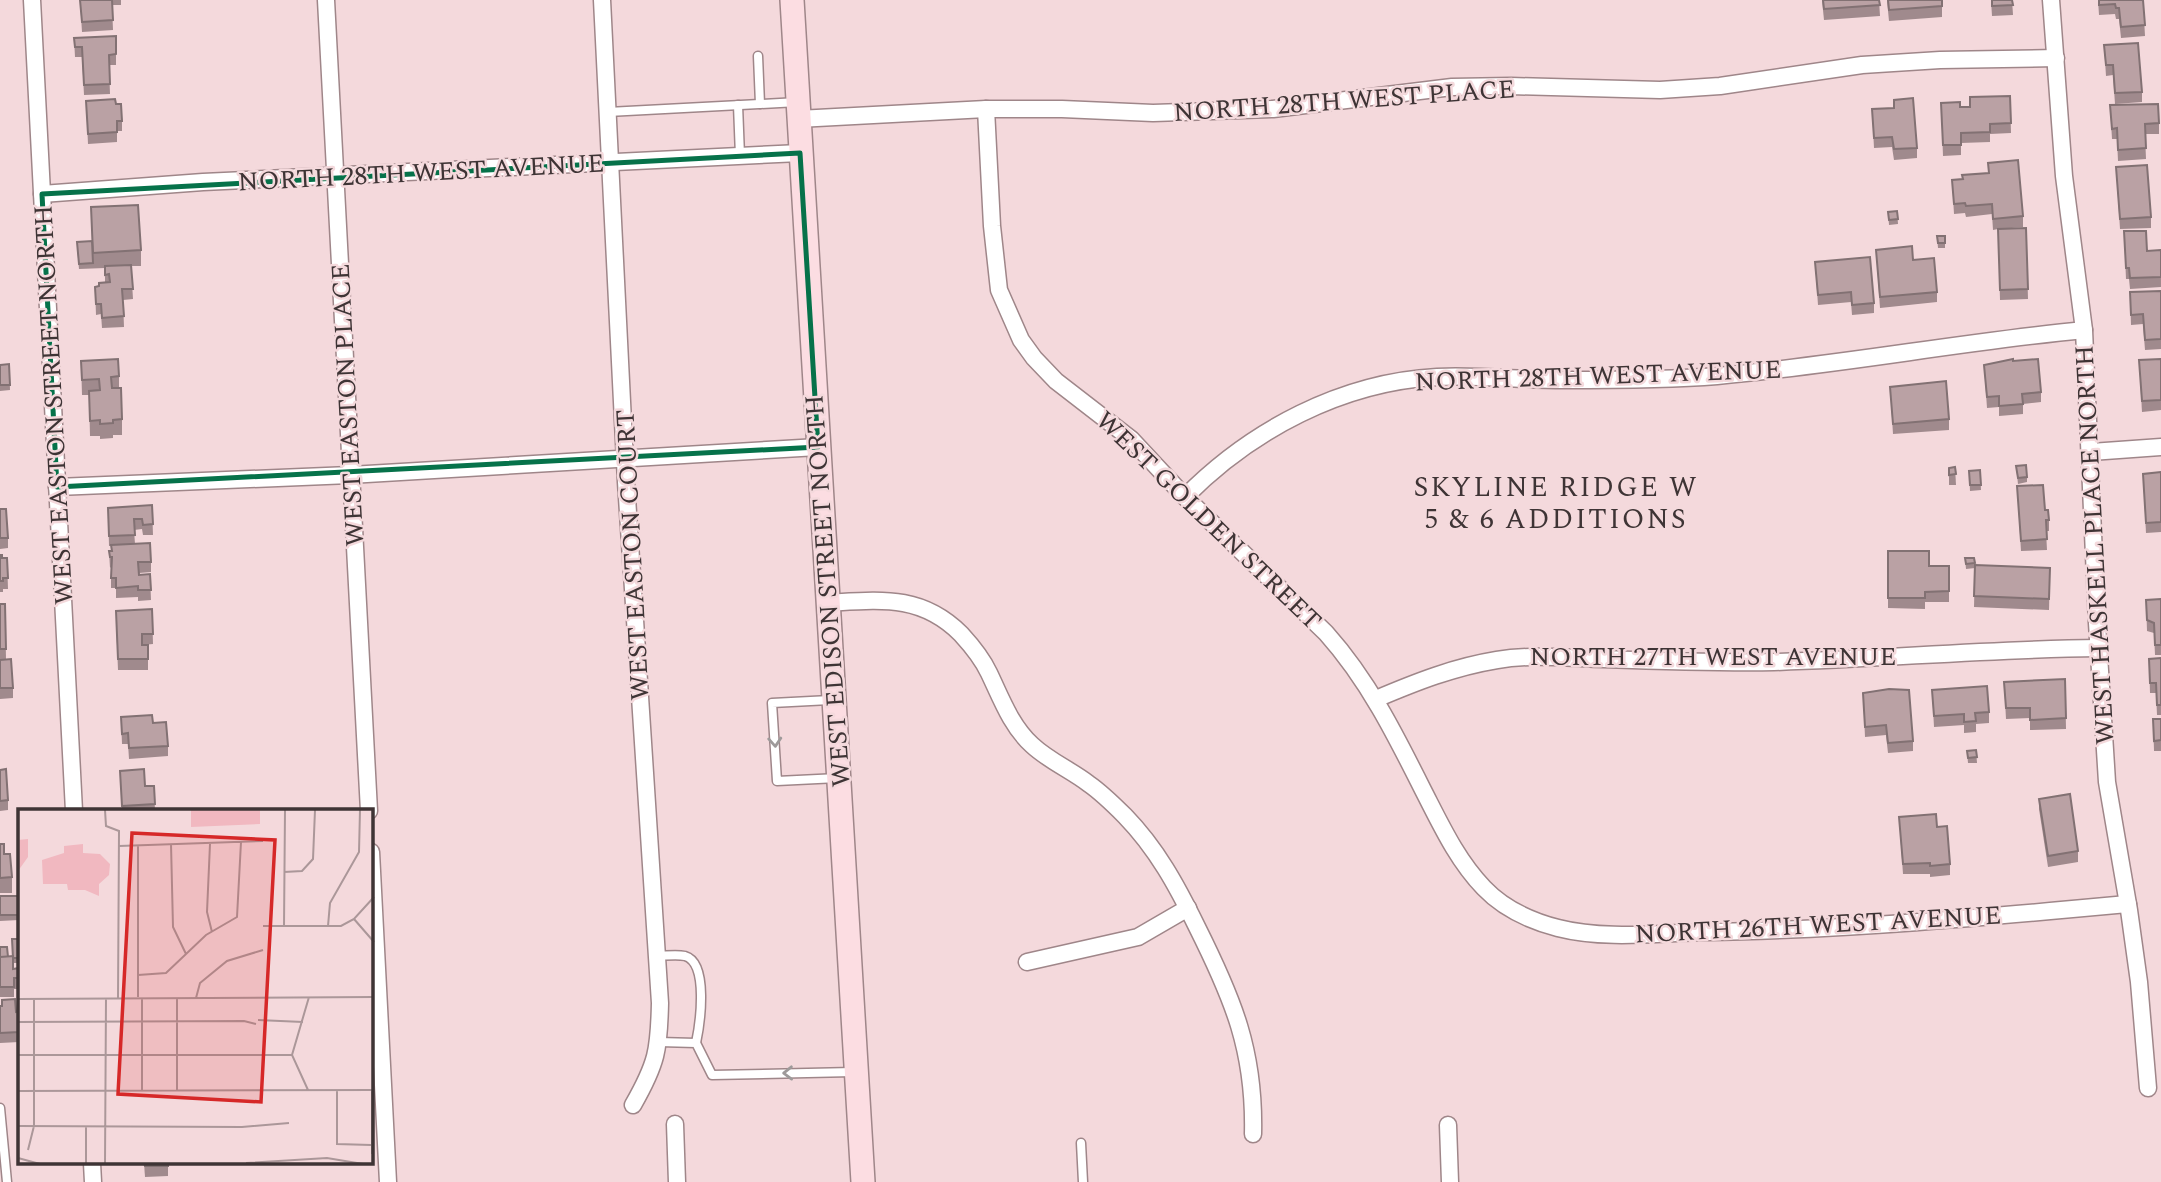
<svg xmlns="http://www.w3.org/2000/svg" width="2161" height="1182" viewBox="0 0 2161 1182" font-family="Spectral,serif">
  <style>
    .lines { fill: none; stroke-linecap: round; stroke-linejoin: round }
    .service-casing { stroke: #9f8689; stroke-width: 11 }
    .minor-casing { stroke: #9f8689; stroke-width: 19 }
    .secondary-casing { stroke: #9f8689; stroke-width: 26 }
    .service { stroke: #fff; stroke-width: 8 }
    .minor { stroke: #fff; stroke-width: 16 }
    .secondary { stroke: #fcdde2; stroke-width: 23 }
    .wall { fill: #a08a8d }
    .building { fill: #baa1a4; stroke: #827173; stroke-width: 2 }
    .oneway { stroke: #9e9a9a }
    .marked { fill: none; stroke: #06724a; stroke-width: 5; stroke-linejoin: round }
    .labels { text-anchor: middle; stroke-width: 5; stroke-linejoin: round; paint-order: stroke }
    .street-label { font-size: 26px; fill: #3e3435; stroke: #f4d9dc }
    .neighbourhood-label { font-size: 28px; letter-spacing: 2px; fill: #3e3435; stroke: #f4d9dc }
    .inset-road { fill: none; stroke: #ab9799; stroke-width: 2 }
    .view { fill: #d62828; fill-opacity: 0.15; stroke: #d62828; stroke-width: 3.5 }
    .inset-edge { fill: none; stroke: #3e3435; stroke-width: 3.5 }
  </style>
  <rect width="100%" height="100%" fill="#f4d9dc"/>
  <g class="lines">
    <g class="service-casing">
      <g id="service">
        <path d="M758,56L760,104"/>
        <path d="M738,105L740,156"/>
        <path d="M608,112L798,102"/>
        <path d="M830,700L772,703L777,781L838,778"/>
        <path d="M657,956C665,956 676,954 685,956C709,963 700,1024 696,1043"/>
        <path d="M659,1042L696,1043L712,1075L853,1072"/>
        <path d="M0,1108L7,1182"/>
        <path d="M1081,1143L1083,1182"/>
      </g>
    </g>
    <g class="minor-casing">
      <g id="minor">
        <path d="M32,0L74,811"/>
        <path d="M326,0L369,811"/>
        <path d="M602,0L626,482L660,1003C659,1050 657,1063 633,1105"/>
        <path d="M2051,0L2064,176L2084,330L2097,623L2107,782L2129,910L2139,982L2148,1088"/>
        <path d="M986,109L992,226L999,290L1021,340L1034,358L1056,381L1131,439L1185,497L1326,633C1368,680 1395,734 1423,790C1441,825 1457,860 1484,888C1504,909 1531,921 1558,928C1605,940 1658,933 1706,932C1847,930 1987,917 2128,904"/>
        <path d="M798,119L986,109H1062L1153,113L1273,109L1452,87L1511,86L1660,90L1720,86L1862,65L1940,60L2056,58"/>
        <path d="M42,194L203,182L800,153"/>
        <path d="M2091,452L2161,447"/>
        <path d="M57,487L350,475L818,447"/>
        <path d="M1185,497C1251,430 1342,382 1437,377C1479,375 1521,380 1564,380C1614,380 1667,380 1717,376C1840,365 1961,342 2084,330"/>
        <path d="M827,603C880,600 921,594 961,634C972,646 982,658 989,673C1001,698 1011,726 1032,745C1049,761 1071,770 1089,784C1102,793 1114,805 1125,816C1157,849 1177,886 1197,927C1233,999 1255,1051 1253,1134"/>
        <path d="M1376,699C1416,682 1454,667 1497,660C1532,654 1568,658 1603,659C1660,661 1717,663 1774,662C1882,659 1990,649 2098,648"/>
        <path d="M371,852L388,1182"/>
        <path d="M1027,962L1138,937L1188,908"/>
        <path d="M675,1124L677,1182"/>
        <path d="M1448,1125L1450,1182"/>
        <path d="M92,1163L93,1182"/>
      </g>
    </g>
    <g class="secondary-casing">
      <path id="secondary" d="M792,0L863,1182"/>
    </g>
    <use href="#service" class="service"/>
    <use href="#minor" class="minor"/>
    <use href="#secondary" class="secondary"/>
  </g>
  <g class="wall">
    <path d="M80,0H121V5H112L113,30L82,32Z"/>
    <path d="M1822,0H1879L1880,16L1824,20Z"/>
    <path d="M1887,0H1942V17L1889,21Z"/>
    <path d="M1991,0H2012L2013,15L1992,16Z"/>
    <path d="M2098,0H2143L2145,36L2121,38L2119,19H2116L2115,14L2099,15Z"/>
    <path d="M116,36V65H109L110,94L84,95L82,57H75L74,38Z"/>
    <path d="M2104,45L2142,92V102L2115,104L2113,75L2106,76Z"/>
    <path d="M2010,96L2011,133L1990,134V142L1961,143V155L1943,156L1941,103L1960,107H1970Z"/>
    <path d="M86,101L116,104L122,121V131H117V142L88,144Z"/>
    <path d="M2110,105L2159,123V134H2145L2146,159L2118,161L2117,139H2112Z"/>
    <path d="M1872,109L1917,148V158L1894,160L1892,147L1874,148Z"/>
    <path d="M1988,163L2023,216V227L2000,229L2026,228L2028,299L2000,300L1998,229L1993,230L1992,214L1966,217L1965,213L1954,214L1952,180L1962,179L1988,173Z"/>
    <path d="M2116,167L2151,217V228L2120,229Z"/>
    <path d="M91,207L141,250V266H131L133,299L123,300L124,327L102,328L101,314L96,315L95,287L99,286L105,283V268L79,269L77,247L92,241Z"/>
    <path d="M1897,211L1898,224L1889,225L1888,212Z"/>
    <path d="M2124,231L2147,251L2161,250V287L2130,289L2129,279H2126Z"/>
    <path d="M1937,236H1945V248H1938Z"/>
    <path d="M1876,250L1913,260L1937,292V302L1880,308Z"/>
    <path d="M1815,262L1874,303V313L1852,315L1851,302L1818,305Z"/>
    <path d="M2161,291V349L2145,350L2143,324L2131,325L2130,292Z"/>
    <path d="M2161,359V410L2142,412L2139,360Z"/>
    <path d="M81,361L119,376V388L122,419V435H113V438L100,439V436H90L89,395H82Z"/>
    <path d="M2013,361L2041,392V402L2023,404V414L1999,416V407L1987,408L1984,365Z"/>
    <path d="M9,364L10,390L0,391V365Z"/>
    <path d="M1890,387L1949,419V430L1893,434Z"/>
    <path d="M2016,466L2027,477V482L2018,484Z"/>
    <path d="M1955,467L1956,485H1949V468Z"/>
    <path d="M1980,470L1981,490L1970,491L1969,471Z"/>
    <path d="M2161,472V532L2146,533L2143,474Z"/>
    <path d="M2017,486L2045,510L2049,520V531H2046L2047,550L2021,551Z"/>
    <path d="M152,505L153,535H143L142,529L134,530L135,544L151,562V572L139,573V575L150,574L151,600L138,601V597L116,598V588H111V567L110,568L109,551H112L111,546H109L108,508Z"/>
    <path d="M0,509L8,538V548L0,549Z"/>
    <path d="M1888,551L1929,566H1949V602H1925V609L1888,608Z"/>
    <path d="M0,555L2,558H7L8,589H3V592H0Z"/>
    <path d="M1965,558H1974L1975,568L1966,569Z"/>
    <path d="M1975,565L2050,568L2049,610L1974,607Z"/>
    <path d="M2161,599V655H2155L2154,633L2147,631L2146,600Z"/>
    <path d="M0,604H5L6,660H0Z"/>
    <path d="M152,609L153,644L142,645H148V670H118L116,621Z"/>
    <path d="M2161,658V715H2157L2156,693H2150L2149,659Z"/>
    <path d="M0,660L13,688V698L0,699Z"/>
    <path d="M2065,679L2066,729L2030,730V718L2006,719L2004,682Z"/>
    <path d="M1932,690L1989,712V723L1976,724V732L1964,733V725L1934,727Z"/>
    <path d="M1863,693L1913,741V751L1888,753L1886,735L1865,737Z"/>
    <path d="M121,717L153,723L168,746V756L129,759L128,744H122Z"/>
    <path d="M2153,719H2161V751H2154Z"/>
    <path d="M1976,750L1977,763H1968L1967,751Z"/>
    <path d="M0,770L8,800V810L0,811Z"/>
    <path d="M120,771L145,786H154L155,811H122Z"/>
    <path d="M2039,799L2078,851V862L2048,867L2039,809Z"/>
    <path d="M1899,817L1937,827L1950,864V875L1930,877V874H1903Z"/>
    <path d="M0,844L12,877V893H0Z"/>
    <path d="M0,896H18L19,920L0,921Z"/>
    <path d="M19,939V963H13V969L19,968V989H14V997H0V947L8,957H13Z"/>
    <path d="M0,1006L16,1012L19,1011V1042L0,1043Z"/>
    <path d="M144,1163H168V1176L145,1177Z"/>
  </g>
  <g class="building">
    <path d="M80,0H112L113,20L82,22Z"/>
    <path d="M1823,0H1879L1880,5L1824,9Z"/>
    <path d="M1888,0H1942V6L1889,10Z"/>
    <path d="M1992,0H2012L2013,5L1992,6Z"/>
    <path d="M2099,0H2143L2145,25L2121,27L2119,8H2116L2115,4L2099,5Z"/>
    <path d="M116,36V54L109,55L110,84L84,85L82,47H75L74,38Z"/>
    <path d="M2138,43L2142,92L2115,93L2113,65H2106L2104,45Z"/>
    <path d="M2010,96L2011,123L1990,124V132L1961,133V145H1943L1941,103L1960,102V107H1970V97Z"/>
    <path d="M1913,98L1917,148L1894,149L1892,137L1874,138L1872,109L1894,108V100Z"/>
    <path d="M115,99L116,104H121L122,121H117V132L88,134L86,101Z"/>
    <path d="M2158,104L2159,123L2145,124L2146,148L2118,150L2117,128L2112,129L2110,105Z"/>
    <path d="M2018,160L2023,216L1993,219L1992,204L1966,206L1965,203L1954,204L1952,180L1963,179L1962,175L1989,173L1988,163Z"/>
    <path d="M2147,165L2151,217L2120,219L2116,167Z"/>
    <path d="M138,205L141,250L93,253L91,207Z"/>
    <path d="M1897,211L1898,219L1889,220L1888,212Z"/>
    <path d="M2026,228L2028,289L2000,290L1998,229Z"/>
    <path d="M2124,231H2146L2147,251L2161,250V277L2130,278L2129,268H2126Z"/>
    <path d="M1937,236H1945V243H1938Z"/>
    <path d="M92,241L93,263L79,264L77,242Z"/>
    <path d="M1912,246L1913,260L1934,258L1937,292L1880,297L1876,250Z"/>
    <path d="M1870,257L1874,303L1852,305L1851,292L1818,295L1815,262Z"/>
    <path d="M131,265L133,289H122L124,316L102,318L101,304H96L95,287L99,286V283L110,282L109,274L105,275V266Z"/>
    <path d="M2161,291V339L2145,340L2143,314L2131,315L2130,292Z"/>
    <path d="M118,359L119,376L111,377L112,388H121L122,419L113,420V423L100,424V420L90,421L89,391L100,390L99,379L82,380L81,361Z"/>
    <path d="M2013,359V361L2038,359L2041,392L2022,394L2023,404L1999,406V396L1987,397L1984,365Z"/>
    <path d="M2161,359V400L2142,401L2139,360Z"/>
    <path d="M9,364L10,385H0V365Z"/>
    <path d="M1946,381L1949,419L1893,424L1890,387Z"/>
    <path d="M2026,465L2027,477L2018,478L2016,466Z"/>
    <path d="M1955,467L1956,474L1949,475V468Z"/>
    <path d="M1980,470L1981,485H1970L1969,471Z"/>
    <path d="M2161,472V522L2146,523L2143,474Z"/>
    <path d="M2043,485L2045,510H2048L2049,520H2046L2047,539L2021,541L2017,486Z"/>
    <path d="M152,505L153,524L143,525L142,519H134L135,535L109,536L108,508Z"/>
    <path d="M0,509H6L8,538H0Z"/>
    <path d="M150,543L151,562H138L139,575L150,574L151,590H138V586L116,588V578H111L112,557H110L109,551H112L111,545Z"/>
    <path d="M1888,551H1929V566H1949V591L1925,592V598H1888Z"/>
    <path d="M0,555H2V558H7L8,578H3V581H0Z"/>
    <path d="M1965,558H1974L1975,563L1966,564Z"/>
    <path d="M1975,565L2050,568L2049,599L1974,596Z"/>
    <path d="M2161,599V645H2155L2154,623L2147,620L2146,600Z"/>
    <path d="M0,604H5L6,649H0Z"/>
    <path d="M152,609L153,634H142V645H148V659H118L116,611Z"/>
    <path d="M2161,658V705H2157L2156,683H2150L2149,659Z"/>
    <path d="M11,659L13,688H0V660Z"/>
    <path d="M2065,679L2066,718L2030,720V708H2006L2004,682Z"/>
    <path d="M1987,686L1989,712L1975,713L1976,721L1964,722V714L1934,716L1932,690Z"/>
    <path d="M1889,689L1909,690L1913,741L1888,743L1886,725L1865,727L1863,693Z"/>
    <path d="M152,715L153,723L166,722L168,746L129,748L128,733L122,734L121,717Z"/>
    <path d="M2153,719H2161V740L2154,741Z"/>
    <path d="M1976,750L1977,757L1968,758L1967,751Z"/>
    <path d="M6,769L8,800L0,801V770Z"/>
    <path d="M144,769L145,786H154L155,804L122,806L120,771Z"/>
    <path d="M2070,794L2078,851L2048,856L2039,799Z"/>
    <path d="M1936,814L1937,827L1947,826L1950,864L1930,866V863L1903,864L1899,817Z"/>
    <path d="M0,844H4V854H10L12,877L0,878Z"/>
    <path d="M0,896H18L19,915H0Z"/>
    <path d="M12,939H19V958H13Z"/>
    <path d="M0,947H7L8,957H0Z"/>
    <path d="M13,956V969L19,968V978H14V987H0V957Z"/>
    <path d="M15,999L16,1012L19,1011V1032L0,1033V1006H2V1000Z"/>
    <path d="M144,1163H168V1166H145Z"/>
  </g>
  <defs><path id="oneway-chevron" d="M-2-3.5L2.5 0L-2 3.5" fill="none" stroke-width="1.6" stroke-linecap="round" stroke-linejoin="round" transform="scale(1.75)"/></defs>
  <g class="oneway">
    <use href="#oneway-chevron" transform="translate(775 742) rotate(86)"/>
    <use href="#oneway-chevron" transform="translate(788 1073) rotate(179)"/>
  </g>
  <path class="marked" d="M800,153L818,447L57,487L42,194Z"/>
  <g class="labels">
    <g class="street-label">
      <text transform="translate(1344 100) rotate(-4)" y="9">NORTH 28TH WEST PLACE</text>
      <text transform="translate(421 172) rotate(-3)" y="9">NORTH 28TH WEST AVENUE</text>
      <text transform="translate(1598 375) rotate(-2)" y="9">NORTH 28TH WEST AVENUE</text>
      <text transform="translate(53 405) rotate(-93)" y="9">WEST EASTON STREET NORTH</text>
      <text transform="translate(347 405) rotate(-93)" y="9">WEST EASTON PLACE</text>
      <text transform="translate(1209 520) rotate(44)" y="9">WEST GOLDEN STREET</text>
      <text transform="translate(2094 545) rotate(-93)" y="9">WEST HASKELL PLACE NORTH</text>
      <text transform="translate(632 555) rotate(-93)" y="9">WEST EASTON COURT</text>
      <text transform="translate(827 591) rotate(-94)" y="9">WEST EDISON STREET NORTH</text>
      <text x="1713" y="665">NORTH 27TH WEST AVENUE</text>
      <text transform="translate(1818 924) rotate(-3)" y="9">NORTH 26TH WEST AVENUE</text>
    </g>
    <g class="neighbourhood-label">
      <text x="1556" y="496">SKYLINE RIDGE W<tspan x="1556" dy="32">5 &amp; 6 ADDITIONS</tspan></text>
    </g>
  </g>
  <g transform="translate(18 809)">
    <rect width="355" height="355" fill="#f4d9dc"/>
    <path d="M10,30V48L0,62V31ZM65,35V44L82,45L92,55L91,66L81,75V87L67,81H50L49,75H25L24,51L46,44V37Z" fill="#f1b8c0"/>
    <path d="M173,1H242V15L173,18Z" fill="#f1b8c0"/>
    <path class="inset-road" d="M87,1L88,17L101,22L100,189M153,35L155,118L168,145M192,35L189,103L194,123M101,37L245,32M266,63L284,62L295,50L297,1M336,110L356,133M245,117H323L336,110L356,88M266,117L267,1M310,117L312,94L341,43L342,1M120,166L148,164L188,126L219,108L223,33M120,188V37M124,189V281M159,189V281M178,189L182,174L209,152L245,141M0,190L356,188M240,211L285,213M0,213L226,212L238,215M0,246H274M290,281L274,246L291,188M319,281V335L353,336M0,282L356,281M0,317L224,318L271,314M68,318V355M10,341L16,317V190M354,345V281M0,349L22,355M228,354L309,349L345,355M77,355H126M87,355L88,189"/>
    <path class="view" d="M114,24L257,31L243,293L100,285Z"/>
    <rect width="355" height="355" class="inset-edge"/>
  </g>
</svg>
